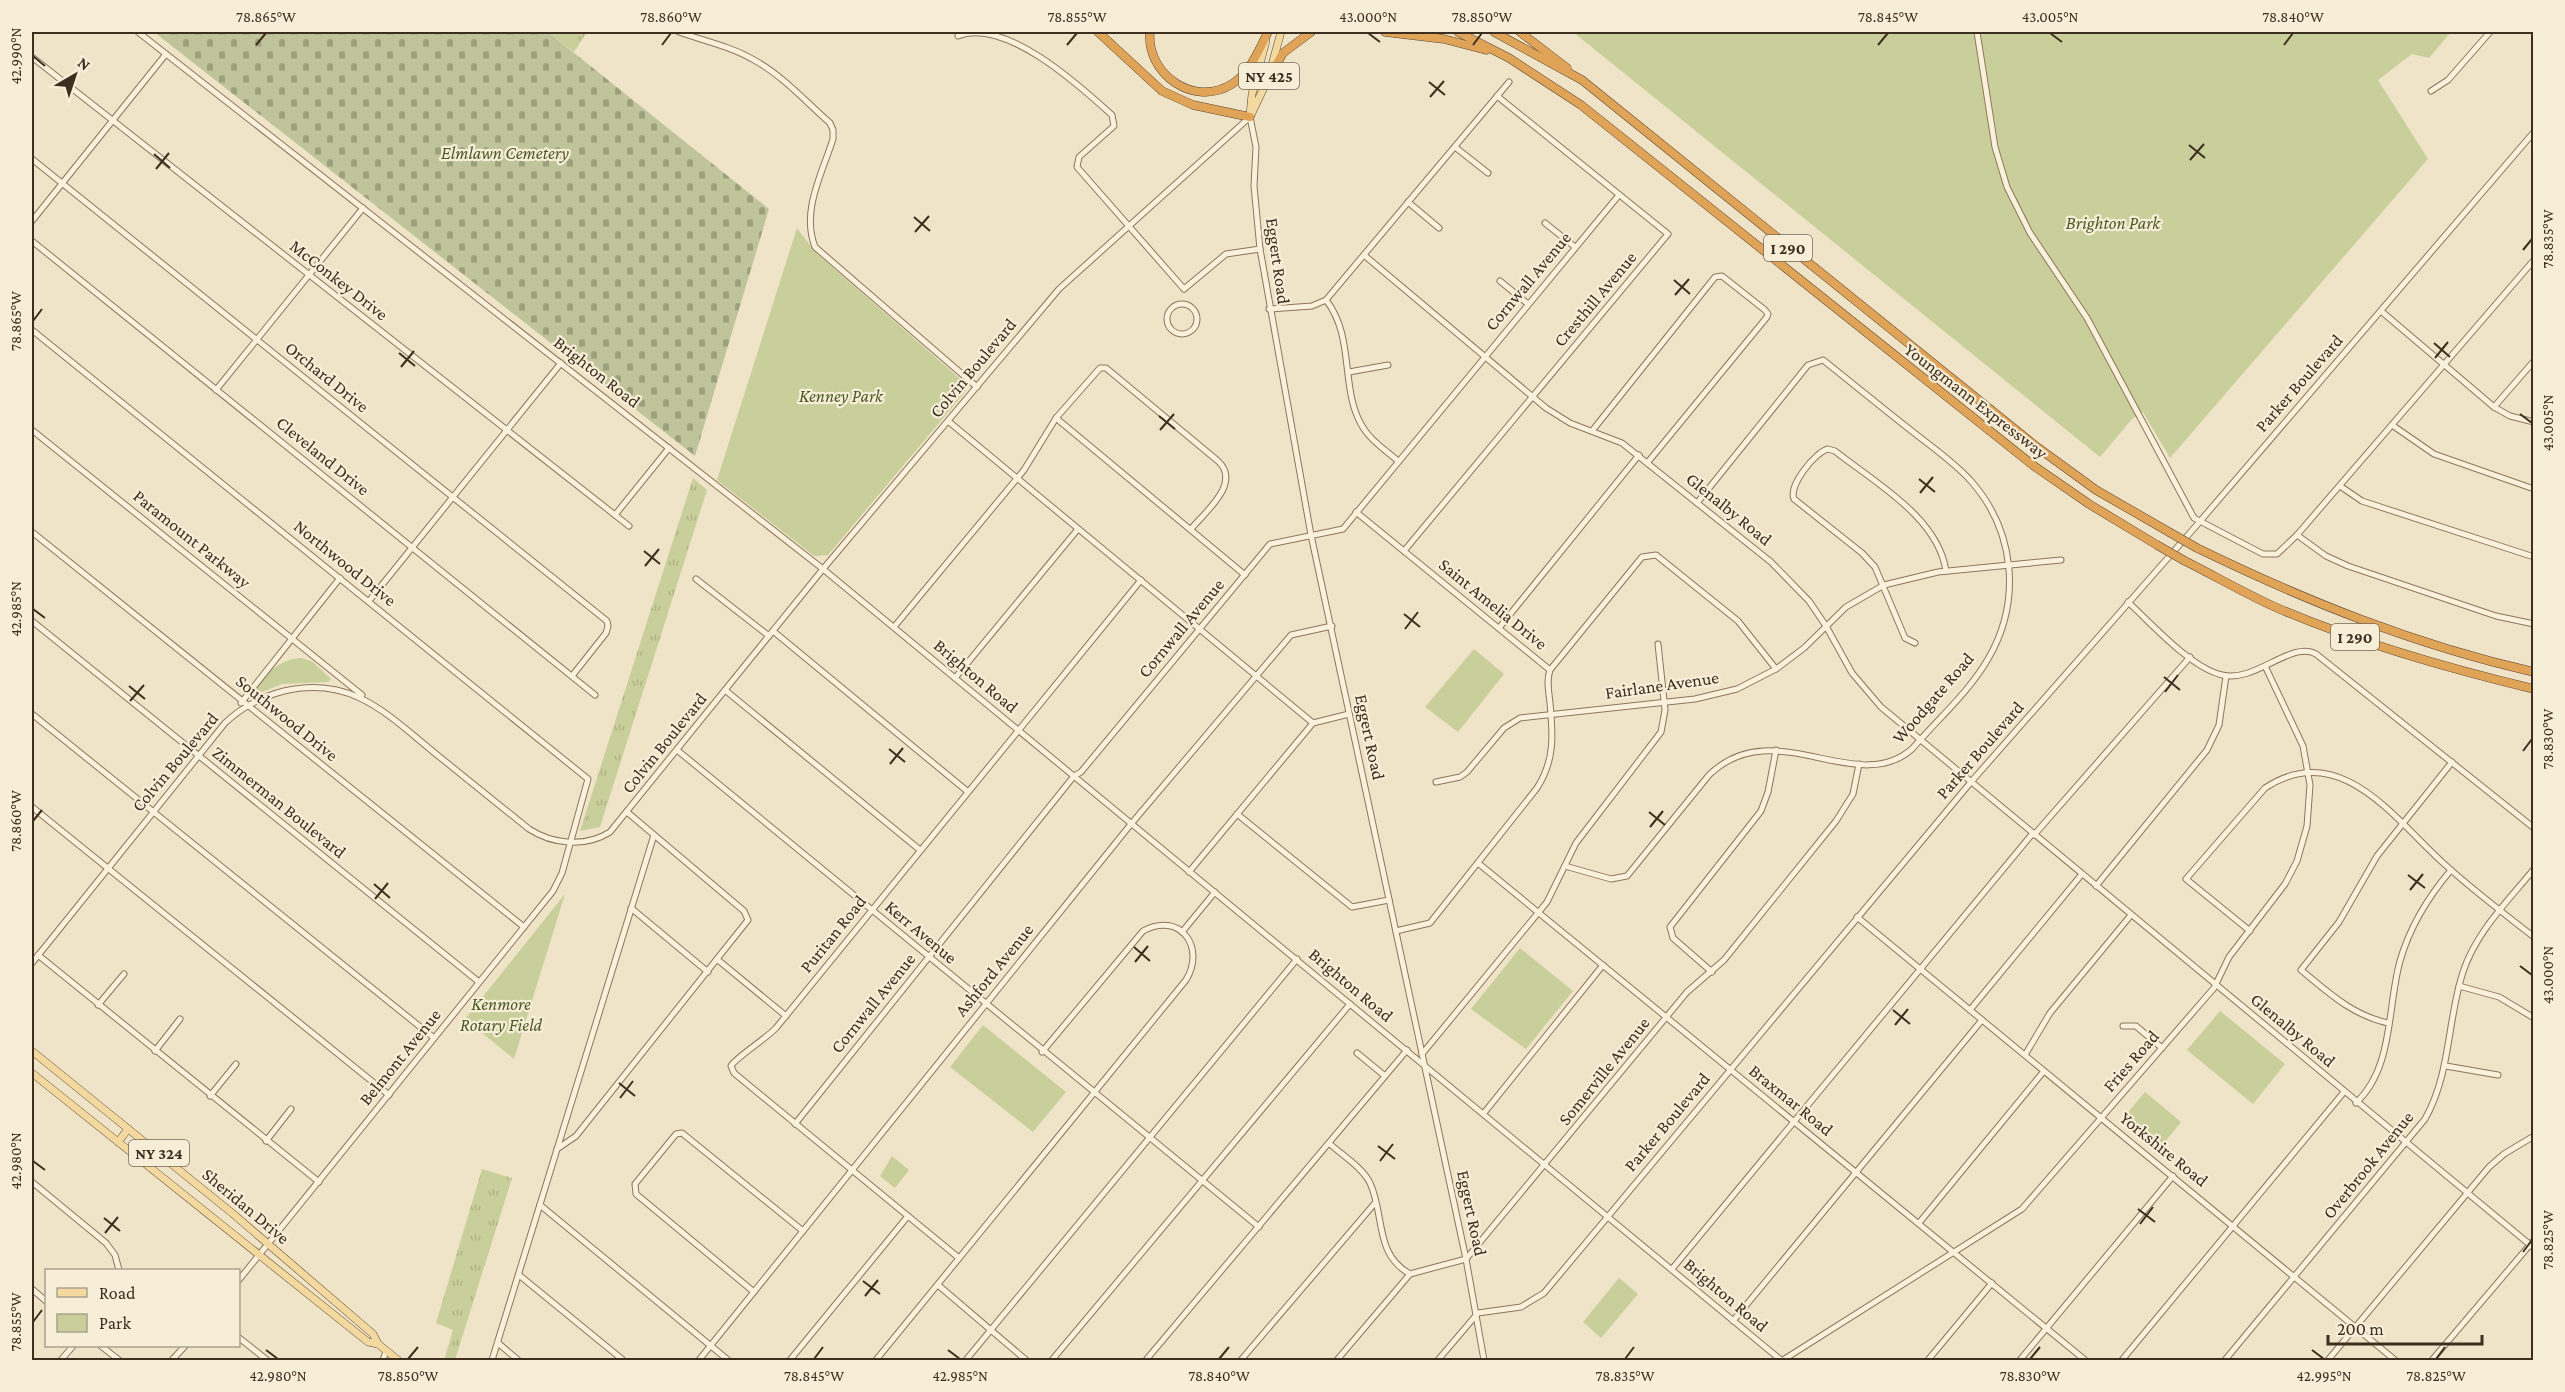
<svg xmlns="http://www.w3.org/2000/svg" width="2565" height="1392" viewBox="0 0 2565 1392" font-family="'Crimson Pro',serif">
  <style>
    .grass { fill: url(#grass-tufts) }
    .cemetery { fill: url(#cemetery-stones) }
    .park { fill: #c9cf9b }
    .lines { fill: none; stroke-linecap: round; stroke-linejoin: round }
    .minor-casing { stroke: #8d765c; stroke-width: 7 }
    .major-casing { stroke: #5b4430; stroke-width: 8 }
    .highway-casing { stroke: #5b4430; stroke-width: 9 }
    .minor { stroke: #faf1dc; stroke-width: 5 }
    .major { stroke: #f3d9a0; stroke-width: 7 }
    .highway { stroke: #e0a458; stroke-width: 8 }
    .highway-bridge-casing { stroke: #5b4430; stroke-width: 9; stroke-linecap: butt }
    .highway-bridge { stroke: #e0a458; stroke-width: 8 }
    .ticks { fill: none; stroke: #3d2e20; stroke-width: 2 }
    .labels { text-anchor: middle; stroke-width: 4.5; stroke-linejoin: round; paint-order: stroke }
    .shield { fill: #f7eed8; stroke: #756857; stroke-width: 1.5 }
    .shield-label { font-size: 16px; font-weight: bold; fill: #3d2e20 }
    .park-label { font-size: 18px; font-style: italic; fill: #4d5a26; stroke: #f7eed8 }
    .street-label { font-size: 18px; fill: #3d2e20; stroke: #f7eed8 }
    .neatline { fill: none; stroke: #3d2e20; stroke-width: 2 }
    .ticks-label { font-size: 15px; text-anchor: middle; fill: #3d2e20 }
  </style>
  <defs>
    <pattern id="grass-tufts" width="24" height="20" patternUnits="userSpaceOnUse" patternTransform="scale(1.5)"><rect width="24" height="20" fill="#c9cf9b"/><path d="M3 7l-1-3M5 7V3M7 7l1-3M15 17l-1-3M17 17v-4M19 17l1-3" fill="none" stroke="#aeb285"/></pattern>
    <pattern id="cemetery-stones" width="16" height="16" patternUnits="userSpaceOnUse" patternTransform="scale(1.5)"><rect width="16" height="16" fill="#bfc49a"/><path d="M2 7V4a2 2 0 0 1 4 0v3zM10 15v-3a2 2 0 0 1 4 0v3z" fill="#9ca07d"/></pattern>
  </defs>
  <rect width="100%" height="100%" fill="#f0e4c8"/>
  <g class="grass">
    <path d="M548,32H587L574,52Z"/>
    <path d="M693,478L707,490L600,827L580,831Z"/>
    <path d="M482,1169L512,1178L455,1360H444L453,1330L436,1323Z"/>
  </g>
  <path class="cemetery" d="M154,32H548L769,209L695,456Z"/>
  <g class="park">
    <path d="M1573,32H2451L2429,58L2412,54L2378,80L2428,159L2170,458L2143,412L2132,419L2100,457Z"/>
    <path d="M797,228L816,253L965,383L966,391L828,555L814,556L717,480Z"/>
    <path d="M1474,649L1504,674L1458,732L1425,707Z"/>
    <path d="M301,658L313,662L331,679L328,682L282,684L252,696C260,677 279,659 301,658Z"/>
    <path d="M565,894L514,1059L465,1019Z"/>
    <path d="M1520,948L1573,991L1526,1049L1471,1009Z"/>
    <path d="M2220,1011L2285,1064L2253,1104L2187,1050Z"/>
    <path d="M983,1025L1066,1092L1033,1132L950,1067Z"/>
    <path d="M2145,1092L2181,1122L2160,1148L2124,1117Z"/>
    <path d="M892,1156L909,1170L895,1188L880,1176Z"/>
    <path d="M1619,1278L1638,1294L1601,1338L1583,1322Z"/>
  </g>
  <g class="lines">
    <g class="minor-casing">
      <g id="minor">
        <path d="M138,32L823,569L1781,1360"/>
        <path d="M679,32C704,41 730,46 754,60C782,75 806,102 830,123L833,130V139C822,174 801,211 815,247L977,387"/>
        <path d="M1977,32L1995,147L2007,187L2030,233L2087,318L2194,518L2263,554H2277L2297,535L2534,260"/>
        <path d="M958,36C1005,17 1080,86 1112,115L1114,126L1079,157L1077,167L1184,289"/>
        <path d="M32,57L629,526"/>
        <path d="M2431,91L2448,80L2490,32"/>
        <path d="M1250,117L1256,147L1254,186L1260,249L1311,535L1466,1259L1484,1360"/>
        <path d="M1455,147L1488,173"/>
        <path d="M32,159L607,621L608,626L606,633L572,676"/>
        <path d="M1408,202L1439,228"/>
        <path d="M32,221L166,54"/>
        <path d="M1545,223L1575,247"/>
        <path d="M32,241L595,695"/>
        <path d="M1364,255L1546,408L1570,423L1622,443L1771,562L1809,601L1826,626L1852,673L1881,707L2534,1248"/>
        <path d="M1500,281L1528,304"/>
        <path d="M1184,289L1226,254L1260,249"/>
        <path d="M1326,300C1356,338 1339,392 1364,429C1372,442 1387,451 1398,461"/>
        <circle cx="1182" cy="319" r="15"/>
        <path d="M1269,309L1312,306L1326,300L1509,82"/>
        <path d="M2381,311L2494,407L2510,416L2534,422"/>
        <path d="M32,330L588,779L562,873L553,891L238,1281"/>
        <path d="M1349,372L1388,365"/>
        <path d="M216,390L363,208"/>
        <path d="M2494,407L2534,361"/>
        <path d="M1056,418L1245,575"/>
        <path d="M948,421L1313,723L1349,714"/>
        <path d="M2392,425L2434,454L2534,489"/>
        <path d="M32,430L362,695"/>
        <path d="M1592,431L1715,277L1722,276L1765,310L1768,314L1767,317L1648,462"/>
        <path d="M2340,486L2362,501L2534,557"/>
        <path d="M1356,512L1550,670"/>
        <path d="M615,515L669,448"/>
        <path d="M32,532L524,927"/>
        <path d="M2297,535L2326,556L2348,566L2496,616L2534,624"/>
        <path d="M1404,551L1668,234L1497,96"/>
        <path d="M696,579L769,636"/>
        <path d="M369,601L561,363"/>
        <path d="M2128,602C2152,624 2191,668 2222,675C2256,683 2291,640 2316,654L2534,828"/>
        <path d="M32,621L479,982"/>
        <path d="M894,627L1024,470L1056,418L1100,368H1106L1218,461C1242,483 1205,512 1191,529"/>
        <path d="M1499,628L1639,455"/>
        <path d="M773,631L967,791"/>
        <path d="M1915,643L1905,638L1875,567L1862,553L1794,499C1788,486 1815,452 1828,449L1835,451C1875,483 1938,517 1946,571"/>
        <path d="M955,678L1078,529"/>
        <path d="M725,690L920,850"/>
        <path d="M241,703L340,578"/>
        <path d="M32,714L434,1038"/>
        <path d="M677,750L1259,1227"/>
        <path d="M1436,782L1460,777L1467,772L1504,728L1520,718L1695,699L1737,689L1776,669L1804,648L1846,607L1884,585L1938,572L2061,560"/>
        <path d="M32,807L389,1095"/>
        <path d="M1237,814L1352,907L1389,900"/>
        <path d="M2034,835L2190,657"/>
        <path d="M1478,863L2085,1360"/>
        <path d="M1565,866L1611,879L1627,876L1709,775C1774,712 1856,798 1912,749C1937,720 1969,692 1988,659C2022,601 2015,531 1971,481C1953,461 1929,445 1908,428C1880,406 1852,383 1823,360L1808,365L1697,503"/>
        <path d="M1189,872L1313,723"/>
        <path d="M2096,886L2207,750L2219,725L2226,676"/>
        <path d="M631,908L708,972"/>
        <path d="M1857,917L2395,1360"/>
        <path d="M1396,931L1430,923L1537,788C1555,760 1553,735 1550,703C1549,692 1546,681 1550,670L1642,557L1656,555L1738,621L1776,669"/>
        <path d="M2250,931L2186,879L2265,788C2339,739 2393,817 2441,861C2470,888 2502,912 2534,937"/>
        <path d="M1182,932L1215,892"/>
        <path d="M38,955L319,1182"/>
        <path d="M718,960L786,1016"/>
        <path d="M32,963L225,723C243,706 261,697 284,691C352,675 388,715 436,754C467,779 498,804 529,829C552,844 585,848 610,832L823,569L1059,289L1250,117"/>
        <path d="M1712,972L1673,938L1670,927L1761,811L1768,792L1776,750"/>
        <path d="M2459,986L2499,997L2534,1018"/>
        <path d="M98,1005L124,974"/>
        <path d="M1970,1010L2082,874"/>
        <path d="M2388,1023C2352,1015 2329,993 2301,970L2339,922L2377,856L2452,762"/>
        <path d="M2123,1026H2136L2162,1048"/>
        <path d="M155,1051L180,1019"/>
        <path d="M1357,1053L1385,1076"/>
        <path d="M1422,1054L1547,902L1576,843L1661,732L1665,710L1658,644"/>
        <path d="M2025,1055L2050,1013L2131,915"/>
        <path d="M2446,1066L2498,1075"/>
        <path d="M210,1096L236,1064"/>
        <path d="M2356,1103C2394,1067 2387,1008 2400,961C2410,926 2428,897 2451,870"/>
        <path d="M1484,1113L1603,965"/>
        <path d="M795,1124L1074,776L1081,772L1270,544L1343,529L1619,195"/>
        <path d="M266,1141L291,1109"/>
        <path d="M1330,1144C1342,1155 1363,1168 1370,1183C1385,1215 1374,1254 1410,1274"/>
        <path d="M557,1149L576,1136L748,920L744,911L627,812"/>
        <path d="M32,1182L106,1243L115,1255L119,1270"/>
        <path d="M540,1205L728,1360"/>
        <path d="M1919,1223L2044,1071"/>
        <path d="M959,1258L734,1073L731,1066C735,1058 767,1038 776,1028L1141,580"/>
        <path d="M1672,1269L2033,833"/>
        <path d="M519,1275L623,1360"/>
        <path d="M938,1285L1026,1360"/>
        <path d="M32,1289L46,1301"/>
        <path d="M754,1292L636,1194L635,1184L676,1134L682,1133L803,1231"/>
        <path d="M1733,1321L1982,1020"/>
        <path d="M238,1337L267,1360"/>
        <path d="M498,1343L518,1360"/>
        <path d="M101,1346L119,1360"/>
        <path d="M61,1360L73,1346"/>
        <path d="M172,1360L185,1346"/>
        <path d="M383,1360L386,1351"/>
        <path d="M492,1360L654,835"/>
        <path d="M699,1360L1131,824L1291,635L1332,626"/>
        <path d="M790,1360L908,1216"/>
        <path d="M876,1360L1186,980C1206,947 1180,911 1143,931L1042,1052"/>
        <path d="M966,1360L1297,959"/>
        <path d="M1052,1360L1350,1004"/>
        <path d="M1146,1360L1407,1050"/>
        <path d="M1241,1360L1375,1203"/>
        <path d="M1337,1360L1410,1274L1466,1259L1687,992L1724,960L1836,821L1853,794L1859,764"/>
        <path d="M1438,1360L1478,1313L1521,1307L1544,1293L1971,782L2196,526L2534,132"/>
        <path d="M1783,1360L2022,1209L2214,988L2229,957L2285,884L2297,861L2307,826L2310,785L2303,746L2266,668"/>
        <path d="M1928,1360L1992,1283"/>
        <path d="M2020,1360L2173,1176"/>
        <path d="M2122,1360L2344,1092"/>
        <path d="M2225,1360L2425,1119C2451,1073 2447,1021 2463,972C2476,932 2508,901 2534,869"/>
        <path d="M2328,1360L2489,1167L2504,1154L2534,1136"/>
        <path d="M2432,1360L2534,1240"/>
      </g>
    </g>
    <g class="major-casing">
      <g id="major">
        <path d="M1250,115L1252,94L1266,41"/>
        <path d="M1250,117L1268,79L1281,32"/>
        <path d="M32,1051L232,1213L373,1334L378,1344L398,1360"/>
        <path d="M32,1073L368,1342L378,1344"/>
        <path d="M118,1142L128,1129"/>
      </g>
    </g>
    <g class="highway-casing">
      <g id="highway">
        <path d="M1098,32L1162,91L1193,105L1250,117"/>
        <path d="M1150,32C1146,74 1194,108 1232,84C1250,73 1259,50 1268,32"/>
        <path d="M1385,32L1444,39L1486,50"/>
        <path d="M1458,32L1509,58L1581,105L2034,466L2089,504L2157,545"/>
        <path d="M1494,32L1582,80L2037,447L2096,490L2169,532"/>
        <path d="M1520,32L1567,68"/>
        <path d="M1268,79L1283,53L1311,32"/>
        <path d="M2197,548C2306,601 2415,645 2534,672"/>
        <path d="M2185,561C2215,576 2244,593 2275,607C2358,643 2446,668 2534,689"/>
      </g>
    </g>
    <use href="#minor" class="minor"/>
    <use href="#major" class="major"/>
    <use href="#highway" class="highway"/>
    <g class="highway-bridge-casing">
      <g id="highway-bridge">
        <path d="M2169,532L2197,548"/>
        <path d="M2157,545L2185,561"/>
      </g>
    </g>
    <use href="#highway-bridge" class="highway-bridge"/>
  </g>
  <path class="ticks" d="M1368,33L1380,42M2050,33L2062,42M256,45L266,33M662,45L671,33M1067,45L1077,33M1473,45L1482,33M1878,45L1888,33M2284,45L2293,33M33,56L45,66M1429,82L1445,95M1430,97L1444,81M2189,145L2205,158M154,154L170,168M2190,160L2204,144M156,169L169,153M914,217L930,231M915,232L929,216M2523,250L2532,239M1674,280L1690,294M1675,295L1689,279M33,321L42,309M2434,343L2450,357M399,353L415,366M2435,358L2448,342M401,367L414,351M2520,414L2532,423M1159,416L1175,429M1160,430L1174,414M1919,479L1935,492M1920,493L1933,477M644,551L660,564M645,566L659,549M33,609L45,618M1404,614L1420,627M1405,629L1418,612M2164,677L2180,690M129,686L145,699M2165,692L2178,675M130,701L144,685M889,749L905,762M2523,751L2532,739M890,764L903,748M1649,812L1665,825M33,821L42,810M1650,827L1663,811M2408,875L2425,888M374,884L390,898M2410,890L2423,874M375,899L388,883M1134,947L1150,961M1135,962L1148,946M2520,966L2532,975M1893,1010L1910,1024M1895,1025L1908,1009M619,1083L635,1096M620,1098L633,1081M1378,1146L1395,1159M33,1161L45,1170M1380,1161L1393,1144M2138,1209L2155,1222M104,1218L120,1231M2140,1224L2153,1207M105,1233L118,1217M2523,1252L2532,1240M863,1281L880,1294M865,1296L878,1280M33,1322L42,1310M266,1350L278,1359M948,1350L960,1359M2312,1350L2324,1359M408,1359L418,1347M814,1359L823,1347M1219,1359L1229,1347M1625,1359L1634,1347M2030,1359L2040,1347M2436,1359L2445,1347"/>
  <g class="labels">
    <g class="shield">
      <rect x="1239" y="63" width="60" height="26" rx="4.5"/>
      <rect x="1764" y="235" width="48" height="26" rx="4.5"/>
      <rect x="2331" y="624" width="48" height="26" rx="4.5"/>
      <rect x="129" y="1140" width="60" height="26" rx="4.5"/>
    </g>
    <g class="shield-label">
      <text x="1269" y="82">NY 425</text>
      <text x="1788" y="254">I 290</text>
      <text x="2355" y="643">I 290</text>
      <text x="159" y="1159">NY 324</text>
    </g>
    <g class="park-label">
      <text x="505" y="159">Elmlawn Cemetery</text>
      <text x="2113" y="229">Brighton Park</text>
      <text x="841" y="402">Kenney Park</text>
      <text x="501" y="1010">Kenmore<tspan x="501" dy="21">Rotary Field</tspan></text>
    </g>
    <g class="street-label">
      <text transform="translate(1278 261) rotate(82)" y="6">Eggert Road</text>
      <text transform="translate(339 280) rotate(38)" y="6">McConkey Drive</text>
      <text transform="translate(1528 281) rotate(-50)" y="6">Cornwall Avenue</text>
      <text transform="translate(1595 299) rotate(-50)" y="6">Cresthill Avenue</text>
      <text transform="translate(973 368) rotate(-50)" y="6">Colvin Boulevard</text>
      <text transform="translate(597 372) rotate(38)" y="6">Brighton Road</text>
      <text transform="translate(327 377) rotate(39)" y="6">Orchard Drive</text>
      <text transform="translate(2299 383) rotate(-49)" y="6">Parker Boulevard</text>
      <text transform="translate(1976 401) rotate(38)" y="6">Youngmann Expressway</text>
      <text transform="translate(323 456) rotate(39)" y="6">Cleveland Drive</text>
      <text transform="translate(1729 509) rotate(39)" y="6">Glenalby Road</text>
      <text transform="translate(192 539) rotate(39)" y="6">Paramount Parkway</text>
      <text transform="translate(345 563) rotate(39)" y="6">Northwood Drive</text>
      <text transform="translate(1493 604) rotate(39)" y="6">Saint Amelia Drive</text>
      <text transform="translate(1181 628) rotate(-50)" y="6">Cornwall Avenue</text>
      <text transform="translate(976 676) rotate(40)" y="6">Brighton Road</text>
      <text transform="translate(1662 685) rotate(-8)" y="6">Fairlane Avenue</text>
      <text transform="translate(1933 698) rotate(-49)" y="6">Woodgate Road</text>
      <text transform="translate(287 718) rotate(39)" y="6">Southwood Drive</text>
      <text transform="translate(1370 737) rotate(78)" y="6">Eggert Road</text>
      <text transform="translate(664 743) rotate(-51)" y="6">Colvin Boulevard</text>
      <text transform="translate(1980 750) rotate(-49)" y="6">Parker Boulevard</text>
      <text transform="translate(175 762) rotate(-50)" y="6">Colvin Boulevard</text>
      <text transform="translate(279 802) rotate(39)" y="6">Zimmerman Boulevard</text>
      <text transform="translate(921 932) rotate(40)" y="6">Kerr Avenue</text>
      <text transform="translate(833 934) rotate(-51)" y="6">Puritan Road</text>
      <text transform="translate(994 970) rotate(-51)" y="6">Ashford Avenue</text>
      <text transform="translate(1351 985) rotate(40)" y="6">Brighton Road</text>
      <text transform="translate(873 1003) rotate(-51)" y="6">Cornwall Avenue</text>
      <text transform="translate(2293 1030) rotate(40)" y="6">Glenalby Road</text>
      <text transform="translate(400 1057) rotate(-51)" y="6">Belmont Avenue</text>
      <text transform="translate(2131 1061) rotate(-49)" y="6">Fries Road</text>
      <text transform="translate(1604 1071) rotate(-51)" y="6">Somerville Avenue</text>
      <text transform="translate(1791 1100) rotate(39)" y="6">Braxmar Road</text>
      <text transform="translate(1667 1122) rotate(-50)" y="6">Parker Boulevard</text>
      <text transform="translate(2164 1149) rotate(39)" y="6">Yorkshire Road</text>
      <text transform="translate(2368 1165) rotate(-51)" y="6">Overbrook Avenue</text>
      <text transform="translate(246 1206) rotate(40)" y="6">Sheridan Drive</text>
      <text transform="translate(1472 1213) rotate(78)" y="6">Eggert Road</text>
      <text transform="translate(1726 1295) rotate(40)" y="6">Brighton Road</text>
    </g>
  </g>
  <rect width="2565" height="1392" fill="none" stroke="#f7eed8" stroke-width="66"/>
  <rect x="45" y="1269" width="195" height="78" fill="#f7eed8" stroke="#ada18e" stroke-width="1.5"/>
  <rect x="57" y="1288" width="30" height="9" fill="#f3d9a0" stroke="#ada18e" stroke-width="1.5"/>
  <text x="99" y="1299" font-size="18" fill="#3d2e20">Road</text>
  <rect x="57" y="1314" width="30" height="18" fill="#c9cf9b" stroke="#ada18e" stroke-width="1.5"/>
  <text x="99" y="1329" font-size="18" fill="#3d2e20">Park</text>
  <g transform="translate(75 75) rotate(39)" stroke="#f7eed8" stroke-width="4.5" paint-order="stroke">
  <path d="M0-4.5L10 22L0 15L-10 22Z" fill="#3d2e20"/>
  <text y="-9" font-size="16" font-weight="bold" text-anchor="middle" fill="#3d2e20">N</text>
  </g>
  <path d="M2328 1335v9h154v-9" fill="none" stroke="#3d2e20" stroke-width="3"/>
  <text x="2337" y="1335" font-size="18" fill="#3d2e20" stroke="#f7eed8" stroke-width="4.5" paint-order="stroke">200 m</text>
  <rect x="33" y="33" width="2499" height="1326" class="neatline"/>
  <g class="ticks-label">
    <text x="266" y="22">78.865°W</text>
    <text x="671" y="22">78.860°W</text>
    <text x="1077" y="22">78.855°W</text>
    <text x="1368" y="22">43.000°N</text>
    <text x="1482" y="22">78.850°W</text>
    <text x="1888" y="22">78.845°W</text>
    <text x="2050" y="22">43.005°N</text>
    <text x="2293" y="22">78.840°W</text>
    <text transform="translate(16 56) rotate(-90)" y="5">42.990°N</text>
    <text transform="translate(2548 239) rotate(-90)" y="5">78.835°W</text>
    <text transform="translate(16 321) rotate(-90)" y="5">78.865°W</text>
    <text transform="translate(2548 423) rotate(-90)" y="5">43.005°N</text>
    <text transform="translate(16 609) rotate(-90)" y="5">42.985°N</text>
    <text transform="translate(2548 739) rotate(-90)" y="5">78.830°W</text>
    <text transform="translate(16 821) rotate(-90)" y="5">78.860°W</text>
    <text transform="translate(2548 975) rotate(-90)" y="5">43.000°N</text>
    <text transform="translate(16 1161) rotate(-90)" y="5">42.980°N</text>
    <text transform="translate(2548 1240) rotate(-90)" y="5">78.825°W</text>
    <text transform="translate(16 1322) rotate(-90)" y="5">78.855°W</text>
    <text x="278" y="1381">42.980°N</text>
    <text x="408" y="1381">78.850°W</text>
    <text x="814" y="1381">78.845°W</text>
    <text x="960" y="1381">42.985°N</text>
    <text x="1219" y="1381">78.840°W</text>
    <text x="1625" y="1381">78.835°W</text>
    <text x="2030" y="1381">78.830°W</text>
    <text x="2324" y="1381">42.995°N</text>
    <text x="2436" y="1381">78.825°W</text>
  </g>
</svg>
